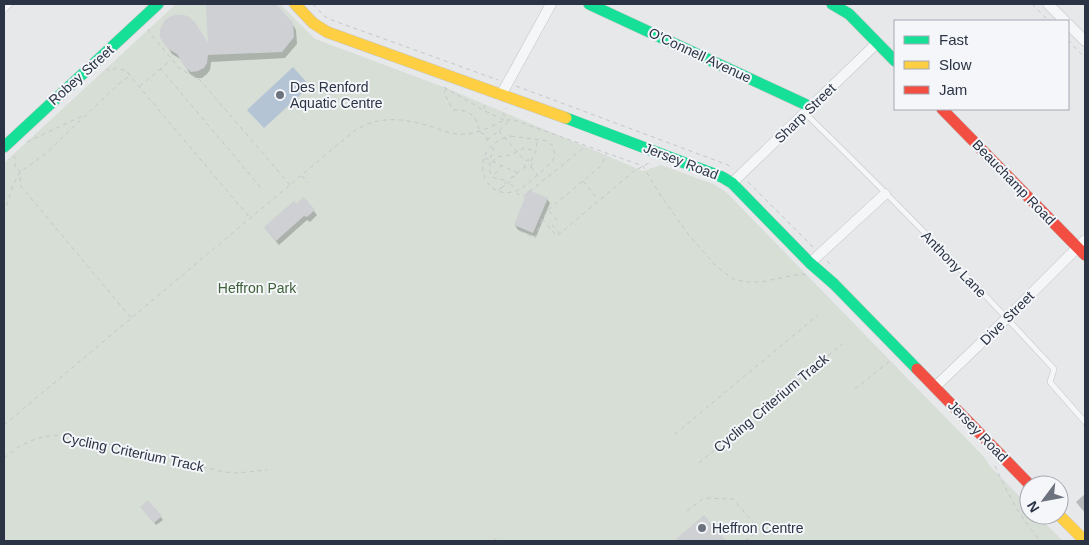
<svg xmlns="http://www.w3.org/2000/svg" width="1089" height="545" viewBox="0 0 1089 545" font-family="Helvetica,sans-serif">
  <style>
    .green { fill: #d6ded6 }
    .water { fill: #b4c4d5 }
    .shadow { fill: #0003 }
    .building { fill: #ced0d3 }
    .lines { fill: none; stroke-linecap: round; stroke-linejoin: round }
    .lane-casing { stroke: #c4c6c8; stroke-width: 6 }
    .street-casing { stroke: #c4c6c8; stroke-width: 11 }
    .fast-casing { stroke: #c4c6c8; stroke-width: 12 }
    .slow-casing { stroke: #c4c6c8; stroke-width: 12 }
    .jam-casing { stroke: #c4c6c8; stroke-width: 12 }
    .path { stroke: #c5c6ca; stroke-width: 1; stroke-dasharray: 4 4; stroke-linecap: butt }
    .lane { stroke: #f5f6f7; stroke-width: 5 }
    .street { stroke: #f5f6f7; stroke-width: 10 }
    .fast { stroke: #16e098; stroke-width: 11 }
    .slow { stroke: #ffcf43; stroke-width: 11 }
    .jam { stroke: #f24e42; stroke-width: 11 }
    .poi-dot { fill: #6c737f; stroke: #f4f6f9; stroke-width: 2 }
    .labels { text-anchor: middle; stroke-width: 4; stroke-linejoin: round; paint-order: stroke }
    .street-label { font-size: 14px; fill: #2b3445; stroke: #f4f6f9 }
    .poi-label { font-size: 14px; fill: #2b3445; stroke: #f4f6f9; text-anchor: start }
    .park-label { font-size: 14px; fill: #3f6138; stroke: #f4f6f9 }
  </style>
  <rect width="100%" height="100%" fill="#e6e8ea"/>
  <path class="green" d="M176,4H280L315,39L446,88L643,171L661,165L713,184L726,192L984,457L990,466L1029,506V515H1037L1063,541H4V163Z"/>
  <path class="water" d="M293,67L310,86L264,128L247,110Z"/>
  <g class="shadow">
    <path d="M250,4H274L292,23L296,30L297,44L285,58L211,62L210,70L207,74L202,78H196L190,74L182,60L172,54L162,37L209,48L207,6Z"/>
    <path d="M304,199L317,215L310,222L307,220L279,245L265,228Z"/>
    <path d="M547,199L550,203L536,237L518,230L515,225Z"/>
    <path d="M1085,494V513L1076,502Z"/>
    <path d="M148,501L163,520L156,525L143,510Z"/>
  </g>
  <g class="building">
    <path d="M206,4H276L293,23L294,37L282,52L208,55L207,63L204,68L198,71L191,72L185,67L177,54L170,50L165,45L160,37V29L165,20L170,17L175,15H184L189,17L195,22L208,43Z"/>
    <path d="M528,190L548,198L533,233L514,225Z"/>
    <path d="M304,197L315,210L307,217L304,216L276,241L264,227L294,201L296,204Z"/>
    <path d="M148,500L162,516L154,523L140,507Z"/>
    <path d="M704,515L726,541H674Z"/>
  </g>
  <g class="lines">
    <g class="lane-casing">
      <g id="lane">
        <path d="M4,10L10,4"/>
        <path d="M805,113C890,196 974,282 1054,369L1050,382L1085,422"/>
      </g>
    </g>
    <g class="street-casing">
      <g id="street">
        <path d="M1048,4L1065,21"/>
        <path d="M1068,24L1085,41"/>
        <path d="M501,95L551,4"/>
        <path d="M732,183L877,43"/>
        <path d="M810,263L885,194"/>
        <path d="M935,387L1007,318L1085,240"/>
      </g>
    </g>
    <g class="fast-casing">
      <g id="fast">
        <path d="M589,4L811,107"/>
        <path d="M832,4L849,14L895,61"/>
        <path d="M566,118L722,177L732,183L810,263L834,284L917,369"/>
        <path d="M4,147L158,4"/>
      </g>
    </g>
    <g class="slow-casing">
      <g id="slow">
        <path d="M295,4L313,23L327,32L566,118"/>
        <path d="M1059,515L1085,541"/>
      </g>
    </g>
    <g class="jam-casing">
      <g id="jam">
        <path d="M942,109L1085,255"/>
        <path d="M917,369L1030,485"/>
      </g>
    </g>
    <g class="path">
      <path d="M313,4L324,16L329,19L498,80"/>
      <path d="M1032,4L1049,21"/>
      <path d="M148,29L150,33L179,68L200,80L290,185"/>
      <path d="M1068,40L1085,58"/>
      <path d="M160,68L262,189"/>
      <path d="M106,69L111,71L116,68L127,71L130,76L250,218"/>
      <path d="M140,86L171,60"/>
      <path d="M516,86L728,165L733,169"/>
      <path d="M444,87L483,110L504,120V111L506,108"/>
      <path d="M446,89L444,93L453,110C468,109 478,116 479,132L486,135L487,140L490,144"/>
      <path d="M484,109L486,101"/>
      <path d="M499,131L525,161"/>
      <path d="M511,136L547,141L553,146L555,156C551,165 542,171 534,178C529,182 524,187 518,190C483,206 463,147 511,136Z"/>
      <path d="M487,140L499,131L510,120"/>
      <path d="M27,142L82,116"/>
      <path d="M13,156L15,158V166C22,171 20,177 20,185L131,318"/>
      <path d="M485,158L518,173"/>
      <path d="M490,158L493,152V147"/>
      <circle cx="528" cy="164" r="4"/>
      <path d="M531,161L536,151L537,141"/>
      <path d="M490,162C489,178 491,178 505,180"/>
      <path d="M493,162L496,157L511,155L524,148L536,151"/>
      <path d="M531,167L538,175"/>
      <path d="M495,174L501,166"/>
      <path d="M302,176L308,183"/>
      <path d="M583,181L598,200"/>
      <path d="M748,182L814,248"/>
      <path d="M511,184L515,189"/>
      <path d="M501,188L508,184L514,176"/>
      <path d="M499,190L507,181L525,167"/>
      <path d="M516,193L517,194L524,196L586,146"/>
      <path d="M549,211L557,220"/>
      <path d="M4,213L14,183L20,172L45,154L122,81L130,76"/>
      <path d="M542,219L557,236L634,171L651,162"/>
      <path d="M552,225L559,233"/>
      <path d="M520,231L535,238L542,219L548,210L601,166L606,154"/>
      <path d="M827,261L833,267"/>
      <path d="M855,389L891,360"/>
      <path d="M4,425L354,131C381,114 405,119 433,127C441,130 450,134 459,134C470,135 482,131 492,126C500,122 505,119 514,120L643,166L659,193L688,234L715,265L733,279L746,282H761L790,276L801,274L807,275"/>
      <path d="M675,434L818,315"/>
      <path d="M4,458C24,440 44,434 71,435L224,472L237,473L267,470"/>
      <path d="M699,463L842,344"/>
      <path d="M995,466C1007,492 1021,520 1041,541"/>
      <path d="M1039,478L1046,485"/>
      <path d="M1059,498L1067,507"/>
      <path d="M687,511L704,498L733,499L769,541"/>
      <path d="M493,541L496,539L499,541"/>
      <path d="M745,541L759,531"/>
    </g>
    <use href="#lane" class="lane"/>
    <use href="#street" class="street"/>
    <use href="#fast" class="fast"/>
    <use href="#slow" class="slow"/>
    <use href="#jam" class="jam"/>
  </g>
  <g class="poi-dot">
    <circle cx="280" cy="95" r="5"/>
    <circle cx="702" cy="528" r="5"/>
  </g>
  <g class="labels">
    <g class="street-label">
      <text transform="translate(700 55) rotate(25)" y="5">O'Connell Avenue</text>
      <text transform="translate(81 75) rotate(-42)" y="5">Robey Street</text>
      <text transform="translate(805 113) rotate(-44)" y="5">Sharp Street</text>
      <text transform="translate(681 161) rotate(21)" y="5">Jersey Road</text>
      <text transform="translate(1014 182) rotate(46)" y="5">Beauchamp Road</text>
      <text transform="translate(954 264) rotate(46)" y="5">Anthony Lane</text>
      <text transform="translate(1007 318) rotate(-45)" y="5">Dive Street</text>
      <text transform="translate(771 403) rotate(-40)" y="5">Cycling Criterium Track</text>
      <text transform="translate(978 431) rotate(46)" y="5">Jersey Road</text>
      <text transform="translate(133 452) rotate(12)" y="5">Cycling Criterium Track</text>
    </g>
    <g class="poi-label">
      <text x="290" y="92">Des Renford<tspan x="290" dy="16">Aquatic Centre</tspan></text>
      <text x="712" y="533">Heffron Centre</text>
    </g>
    <g class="park-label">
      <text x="257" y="293">Heffron Park</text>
    </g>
  </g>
  <rect width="1089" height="545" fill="none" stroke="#2b3445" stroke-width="10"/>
  <rect x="894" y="20" width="175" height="90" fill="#f4f6f9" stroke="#a4a8b1"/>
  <rect x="904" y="36" width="25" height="8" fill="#16e098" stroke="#a4a8b1"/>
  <text x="939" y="45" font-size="15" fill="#2b3445">Fast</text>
  <rect x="904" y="61" width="25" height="8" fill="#ffcf43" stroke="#a4a8b1"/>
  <text x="939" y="70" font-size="15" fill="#2b3445">Slow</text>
  <rect x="904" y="86" width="25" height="8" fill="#f24e42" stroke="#a4a8b1"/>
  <text x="939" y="95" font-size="15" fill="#2b3445">Jam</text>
  <g transform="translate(1044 500) rotate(238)"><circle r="24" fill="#f4f6f9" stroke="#a4a8b1"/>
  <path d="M0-4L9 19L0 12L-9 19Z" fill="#6c737f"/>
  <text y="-8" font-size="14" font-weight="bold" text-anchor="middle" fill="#2b3445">N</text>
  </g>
</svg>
